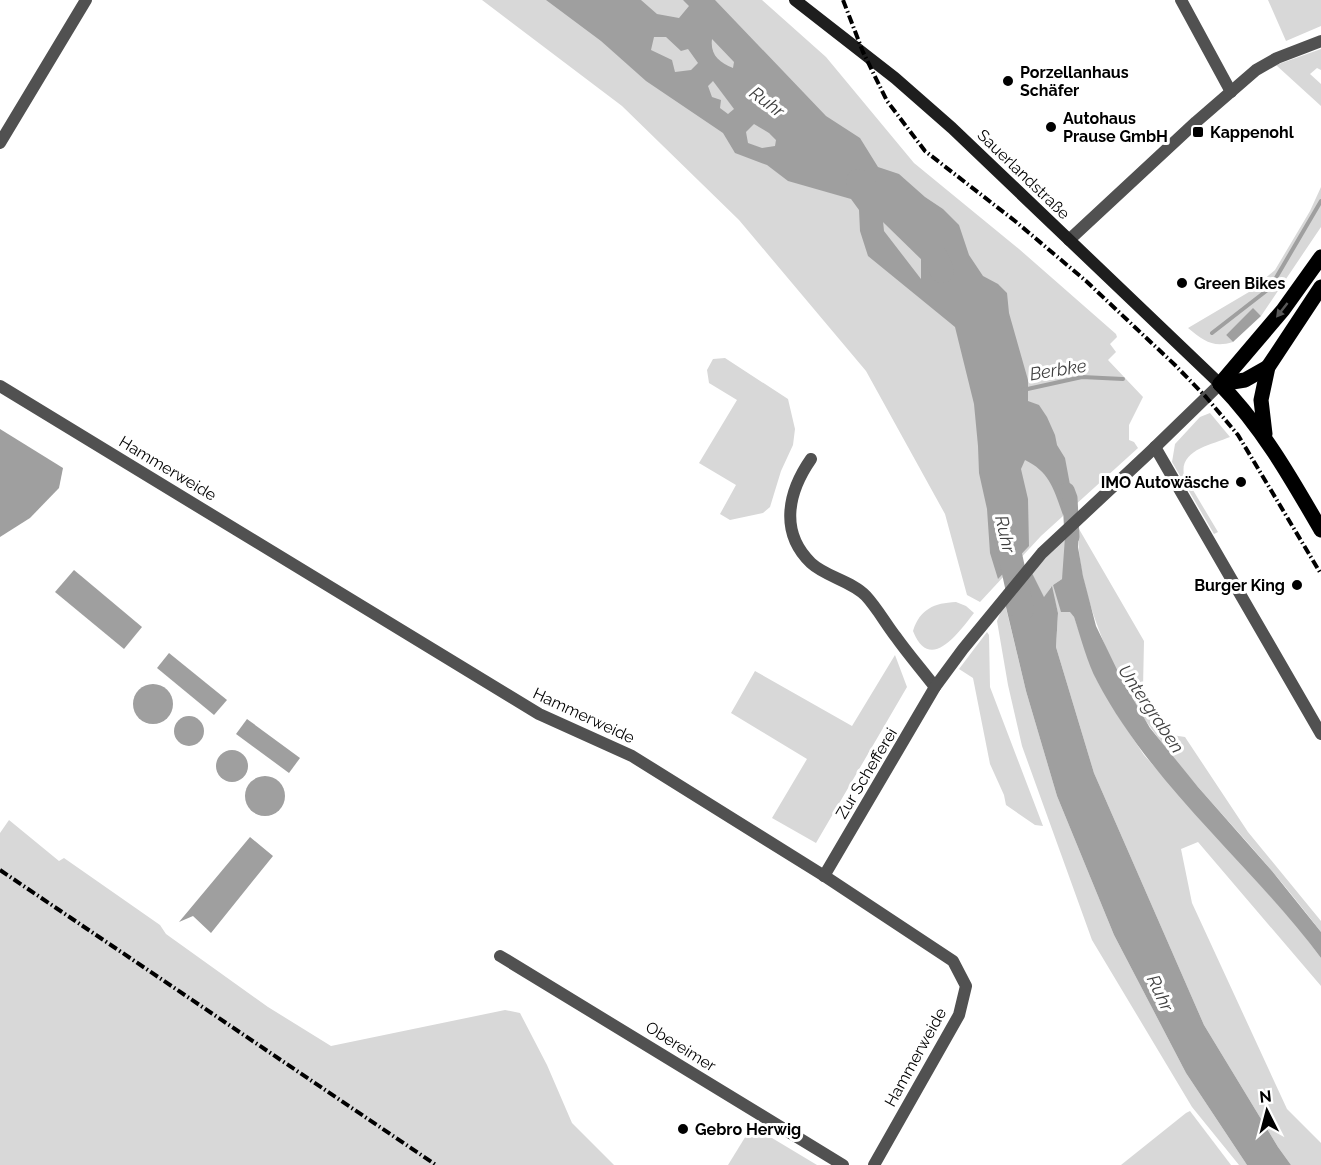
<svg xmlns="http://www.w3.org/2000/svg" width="1321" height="1165" viewBox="0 0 1321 1165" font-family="Raleway,sans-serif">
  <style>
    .green { fill: #d8d8d8 }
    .water { fill: #9f9f9f; fill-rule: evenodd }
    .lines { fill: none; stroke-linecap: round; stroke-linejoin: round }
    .stream { stroke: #9f9f9f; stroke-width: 4 }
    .canal { stroke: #9f9f9f; stroke-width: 15 }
    .river { stroke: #9f9f9f; stroke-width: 24 }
    .street { stroke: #515151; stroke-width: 12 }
    .secondary { stroke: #1e1e1e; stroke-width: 12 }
    .primary { stroke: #000; stroke-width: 15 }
    .rail { stroke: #000; stroke-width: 4; stroke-dasharray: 9 3 1.5 3; stroke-linecap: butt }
    .oneway { fill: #595959 }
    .poi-dot { fill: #000; stroke: #fff; stroke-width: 2 }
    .labels { text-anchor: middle; stroke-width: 6; stroke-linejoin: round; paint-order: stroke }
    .poi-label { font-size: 16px; font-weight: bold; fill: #000; stroke: #fff; text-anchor: start }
    .street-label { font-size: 16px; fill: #000; stroke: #fff }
    .water-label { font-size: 18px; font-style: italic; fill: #404040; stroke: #fff }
  </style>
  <rect width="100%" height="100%" fill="#fff"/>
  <g class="green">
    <path d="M482,0H762L826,57L914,163L1019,249L1116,334L1117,337L1110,344L1116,352L1108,360L1143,397L1129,425V440L1134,442L1138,448L1041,536L980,602L967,595L945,514L866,371L739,220L622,106Z"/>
    <path d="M1268,0H1321V26L1286,41Z"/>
    <path d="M1321,49V70L1317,68L1310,74L1321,84V106L1276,65Z"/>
    <path d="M1321,187V227L1261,316L1253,309L1226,335L1233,342C1213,348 1204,341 1188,328L1249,292L1275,270L1310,211Z"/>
    <path d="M725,358L788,399L795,429L793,445L781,471L770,507L763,513L730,520L720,514L736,485L699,463L737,400L709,383L707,370L713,359Z"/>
    <path d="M1210,413L1230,437C1211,445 1179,450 1184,475L1218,532L1214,534L1172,462L1175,444L1200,417Z"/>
    <path d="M1079,529L1062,579L1053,585L1074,617L1096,679L1118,716L1144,755L1297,926L1321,958V986L1198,842L1181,849L1192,903L1287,1109L1321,1143V1165H1291L1278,1147L1204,1025L1094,773L1056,647L1058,613L1051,587L1044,598L1032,574L1005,604L1026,691L1057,796L1114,935L1186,1073L1247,1165H1239L1192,1107L1092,940L1022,746L1008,685L997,621L1004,603L1065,537L1079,529L1144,641L1143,688L1172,735L1185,737L1248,832L1321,921V932C1305,911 1289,891 1272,871C1232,823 1187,779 1151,728C1123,690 1101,642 1088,597C1082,574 1077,553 1079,529Z"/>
    <path d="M956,602L966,606L974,613C959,632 930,674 913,631C920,609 934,603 956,602Z"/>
    <path d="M987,632L989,635L990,687L1043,826L1035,825L1006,805L1004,795L990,764L973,678L959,669Z"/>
    <path d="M895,655L907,687L816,843L772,818L807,759L731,713L755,671L852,726Z"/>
    <path d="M9,820L59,861L64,858L160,925L166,934L268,1007L331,1046L505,1010L520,1013L547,1065L572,1123L614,1165H0V833Z"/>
    <path d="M1190,1111L1231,1165H1121L1186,1113Z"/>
    <path d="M752,1126L817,1165H728Z"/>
  </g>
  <g class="water">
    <path d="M546,0H641L657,14L679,18L689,6L683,0H715L826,116L860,138L878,167L899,174L925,197L943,209L959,225L969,255L983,276L998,284L1007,293L1009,313L1028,380V401L1039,405L1047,417L1055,435L1057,445L1065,458L1074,506L1063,515C1054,490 1050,472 1025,460L1021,469L1028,499L1029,546L998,579L990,553L987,509L979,473L978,446L974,404L955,327L868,256L860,231L859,210L851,199L788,181L767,165L735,153L723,133L646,81L601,41ZM654,37H666L681,51L688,49L698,63L691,70L675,72L672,60L651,50ZM712,39L734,62L733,68C719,62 710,55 712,39ZM713,81L734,109L728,114L720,108L721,100L712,97L708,86ZM754,124L769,133L776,140L775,146L762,148L748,143L746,132ZM880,191L910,216L924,240L921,258V279L884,231Z"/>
    <path d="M1253,308L1261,316L1233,342L1226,335Z"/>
    <path d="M0,429L63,468L59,488L30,518L0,537Z"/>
    <path d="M1079,529L1078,547L1083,576L1096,626L1122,680L1150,728L1198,787L1272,871L1321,932V958C1250,863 1153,787 1097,681C1087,662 1081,638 1074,617L1070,612H1061L1053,585L1062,579L1065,537Z"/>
    <path d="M74,570L142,627L124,649L55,592Z"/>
    <path d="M1032,573L1044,597L1052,586L1058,613L1056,647L1094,773L1204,1025L1278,1147L1291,1165H1247L1186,1073L1114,935L1057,796L1026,691L1005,603Z"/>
    <path d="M169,653L227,700L214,715L157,668Z"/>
    <circle cx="153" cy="704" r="20"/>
    <circle cx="189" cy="731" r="15"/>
    <path d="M247,719L300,758L289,773L236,734Z"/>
    <circle cx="232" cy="766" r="16"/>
    <circle cx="265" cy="796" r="20"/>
    <path d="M250,837L273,856L211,933L193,916L179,922Z"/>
  </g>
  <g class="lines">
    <g class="stream">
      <path d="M1212,333L1270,288L1321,201"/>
      <path d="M1023,390L1082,377L1123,379"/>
    </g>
    <path class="canal" d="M1067,490L1070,498L1072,537"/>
    <g class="river">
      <path d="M858,181L936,257L942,271"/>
      <path d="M1005,532L1022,609"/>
    </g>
    <g class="street">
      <path d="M1181,0L1231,92"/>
      <path d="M0,143L86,0"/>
      <path d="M1069,240L1196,122L1256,70L1277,58L1321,41"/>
      <path d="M0,386L539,714L632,756L826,877L953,961L966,986L959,1015L874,1165"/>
      <path d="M1155,447L1321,734"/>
      <path d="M811,459C788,492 779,532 811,563C826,577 852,581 866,596C877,608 886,624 896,637C908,654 922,670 935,687"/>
      <path d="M824,876L935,687L963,649L1042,553L1150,452L1220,384"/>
      <path d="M500,956L843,1165"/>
    </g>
    <path class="secondary" d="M795,0L895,78L952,128L1220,384"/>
    <g class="primary">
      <path d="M1220,384C1262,427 1291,478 1321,530"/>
      <path d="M1220,384L1283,310L1321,257"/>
      <path d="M1220,384L1245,380L1268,367"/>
      <path d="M1265,434L1261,400L1268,367L1321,287"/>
    </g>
    <g class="rail">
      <path d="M843,0L863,52L887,101L925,151L1015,221L1086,281L1175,365L1206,397L1238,435L1321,574"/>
      <path d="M0,870L436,1165"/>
    </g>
  </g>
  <defs><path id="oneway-solid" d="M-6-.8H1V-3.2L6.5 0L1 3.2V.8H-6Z" transform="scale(1.5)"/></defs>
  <use class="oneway" href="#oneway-solid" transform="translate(1282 310) rotate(128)"/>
  <g class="poi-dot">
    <circle cx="1008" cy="81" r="6"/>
    <circle cx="1051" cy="127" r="6"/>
    <rect x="1192" y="126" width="12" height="12" rx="3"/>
    <circle cx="1182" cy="283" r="6"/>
    <circle cx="1241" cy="482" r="6"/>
    <circle cx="1297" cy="585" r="6"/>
    <circle cx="683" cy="1129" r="6"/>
  </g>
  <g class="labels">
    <g class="poi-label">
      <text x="1020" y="78">Porzellanhaus<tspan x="1020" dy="18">Schäfer</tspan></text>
      <text x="1063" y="124">Autohaus<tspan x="1063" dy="18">Prause GmbH</tspan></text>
      <text x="1210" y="138">Kappenohl</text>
      <text x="1194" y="289">Green Bikes</text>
      <text x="1229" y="488" text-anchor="end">IMO Autowäsche</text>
      <text x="1285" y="591" text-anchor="end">Burger King</text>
      <text x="695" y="1135">Gebro Herwig</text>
    </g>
    <g class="street-label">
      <text transform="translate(1024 174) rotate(44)" y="6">Sauerlandstraße</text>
      <text transform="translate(168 468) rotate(31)" y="6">Hammerweide</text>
      <text transform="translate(584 715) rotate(25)" y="6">Hammerweide</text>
      <text transform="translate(866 773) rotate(-59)" y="6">Zur Schefferei</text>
      <text transform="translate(681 1046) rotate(32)" y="6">Obereimer</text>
      <text transform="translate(915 1057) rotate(-61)" y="6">Hammerweide</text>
    </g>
    <g class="water-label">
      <text transform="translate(767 102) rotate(37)" y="6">Ruhr</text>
      <text transform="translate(1058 370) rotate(-9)" y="6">Berbke</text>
      <text transform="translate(1005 534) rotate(77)" y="6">Ruhr</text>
      <text transform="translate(1151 709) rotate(56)" y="6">Untergraben</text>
      <text transform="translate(1160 993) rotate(65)" y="6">Ruhr</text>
    </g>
  </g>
  <g transform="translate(1267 1111) rotate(354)" stroke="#ffffff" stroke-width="4.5" paint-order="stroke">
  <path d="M0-4.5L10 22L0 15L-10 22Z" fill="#000000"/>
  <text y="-9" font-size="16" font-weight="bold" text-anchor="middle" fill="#000000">N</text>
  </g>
</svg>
